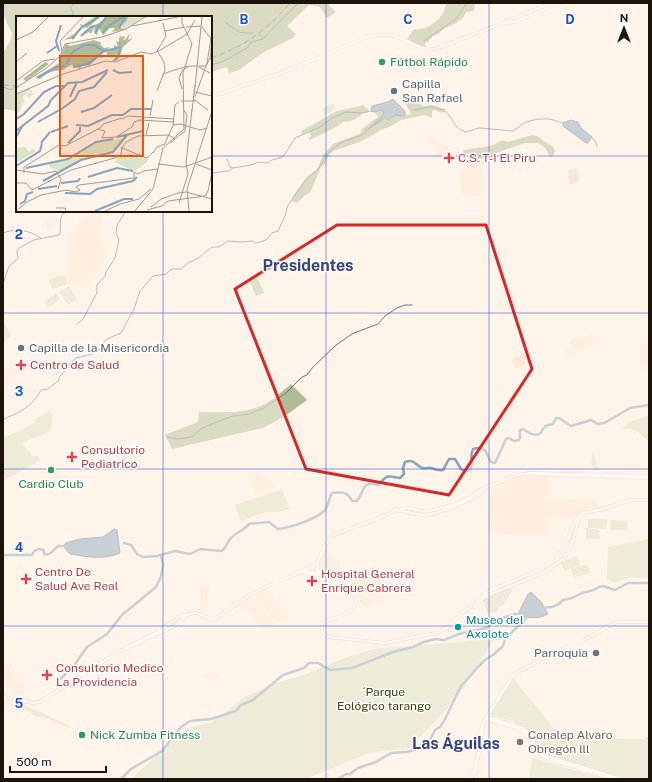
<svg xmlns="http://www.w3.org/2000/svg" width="652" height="782" viewBox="0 0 652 782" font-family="'Public Sans',sans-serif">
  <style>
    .built { fill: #fce9d6 }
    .green { fill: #d9e3c5 }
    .forest { fill: #b0bc97 }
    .water { fill: #85a4bf; stroke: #667889 }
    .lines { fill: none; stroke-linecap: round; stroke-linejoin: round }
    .stream { stroke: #667889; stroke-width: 1 }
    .river { stroke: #85a4bf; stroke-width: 2.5 }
    .secondary-casing { stroke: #d9c0a7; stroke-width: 3.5 }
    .secondary { stroke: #fff; stroke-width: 2.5 }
    .rail { stroke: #6f665c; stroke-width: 1; stroke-dasharray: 6 3; stroke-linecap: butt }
    .marked { fill: none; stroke: #d62828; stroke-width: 3; stroke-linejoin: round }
    .grid { fill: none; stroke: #1d4ed8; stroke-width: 1; stroke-opacity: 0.55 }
    .leisure-dot { fill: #2e9e5b; stroke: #fff; stroke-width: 1.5 }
    .worship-dot { fill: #6b7280; stroke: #fff; stroke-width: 1.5 }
    .health-dot { fill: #e0444e; stroke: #fff; stroke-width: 1.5 }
    .culture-dot { fill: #0f9aa8; stroke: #fff; stroke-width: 1.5 }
    .education-dot { fill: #8d6e63; stroke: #fff; stroke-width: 1.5 }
    .labels { text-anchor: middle; stroke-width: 3; stroke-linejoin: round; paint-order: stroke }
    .leisure-label { font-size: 12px; fill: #27864d; stroke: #fff; text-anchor: start }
    .worship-label { font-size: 12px; fill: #5b616d; stroke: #fff; text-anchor: start }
    .health-label { font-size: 12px; fill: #be3a42; stroke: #fff; text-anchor: start }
    .culture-label { font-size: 12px; fill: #0d838f; stroke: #fff; text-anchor: start }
    .park-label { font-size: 12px; fill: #374509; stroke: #fff }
    .education-label { font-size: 12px; fill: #785e54; stroke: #fff; text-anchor: start }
    .district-label { font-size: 16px; font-weight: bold; fill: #39437e; stroke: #fff }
    .inset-river { fill: none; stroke: #85a4bf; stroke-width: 2 }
    .inset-road { fill: none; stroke: #a49a90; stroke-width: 1 }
    .view { fill: #e8590c; fill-opacity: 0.15; stroke: #e8590c; stroke-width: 2 }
    .inset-edge { fill: none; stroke: #1c130a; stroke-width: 2 }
    .grid-label { font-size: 13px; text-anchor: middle; font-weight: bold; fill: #1d4ed8; stroke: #fff; stroke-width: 3; stroke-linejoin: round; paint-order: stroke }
  </style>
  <rect width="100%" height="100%" fill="#fff4ea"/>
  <g class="built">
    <path d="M430,138L449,148L451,155L446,156L445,157L437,158L436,146L428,144L427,141Z"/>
    <path d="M481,160V196H471L470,194H461L459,175L461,174L460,173L473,161Z"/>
    <path d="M102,213V224L99,229L98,236L102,244V250L109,252L105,261L90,285H68L67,256H70L71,234L79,221L92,214Z"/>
    <path d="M46,219H53L54,229H47Z"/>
    <path d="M591,334L596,343L566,357L563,350L572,346L570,340Z"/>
    <path d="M649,344V364H647L646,369L640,368V345Z"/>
    <path d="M522,354L525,355L528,359L525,361L527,363L514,369V366L512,360Z"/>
    <path d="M25,359L27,363L3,388V373Z"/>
    <path d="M258,474L276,486L255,494L251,477Z"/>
    <path d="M520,476H549L548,499L598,500V508H590L585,510L576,518L548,517L547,535L488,533L490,489Z"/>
    <path d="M326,548L349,580L352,581L376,576L387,599L366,607L362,605L351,582L348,581L344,576L319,571L318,569Z"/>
    <path d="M209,587L206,606L203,614L200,612L201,594L199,588Z"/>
    <path d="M267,589L287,616L277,622L253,595Z"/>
    <path d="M251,597L275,623L265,630L240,605Z"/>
    <path d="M10,663L24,684L25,700L13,698L3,681V672Z"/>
    <path d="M213,670L219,678L214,681L201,677Z"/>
  </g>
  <g class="green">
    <path d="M333,103L336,109L324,115L321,109Z"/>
    <path d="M578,169L579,183L569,184L568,170Z"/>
    <path d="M65,275L67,284L52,289L49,279Z"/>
    <path d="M257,277L264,293L256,296L249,280Z"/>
    <path d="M69,286L77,299L68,305L59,292Z"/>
    <path d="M56,293L60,299L48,308L44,302Z"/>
    <path d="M3,319L11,336L3,343Z"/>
    <path d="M48,411L53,414L51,431L22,443L28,452H30L32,457L38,455L40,461L3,481V437L8,436L35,423L37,418Z"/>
    <path d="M646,416H649V441C638,435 637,425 621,430L631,421Z"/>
    <path d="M592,453L594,454L599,471L594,470V467H591Z"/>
    <path d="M282,489L290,509L278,512H266L256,515L241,522L235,505Z"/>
    <path d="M588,519H607L606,529L588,528Z"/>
    <path d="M611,520L627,521V530H610Z"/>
    <path d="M586,528L600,530L599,539H586Z"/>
    <path d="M649,539V579L631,577L615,583L607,579L608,547Z"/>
    <path d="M577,556L580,565L564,571L561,562Z"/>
    <path d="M587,564L590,573L574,578L571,569Z"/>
    <path d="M509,588L513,590L503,605L499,607L497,612L487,613L483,600L487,597Z"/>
    <path d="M494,639L475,672L451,705L410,748L369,753L306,779H131L187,728L212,722L246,696L279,682L309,673L342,659L373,649Z"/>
    <path d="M513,678L557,732L563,735L570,738H579L592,734H606L619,739H640L643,740L649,736V779H626L542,753L539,751L530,734L512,721L497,717H492L491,714L497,702Z"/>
    <path d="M12,703L25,705L70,726L69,728L49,719L36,716L28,711L23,710L22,707H16L11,705Z"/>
    <path d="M532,758L607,779H529Z"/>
  </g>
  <g class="forest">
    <path d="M3,3H327L336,12L327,18C321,7 322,6 309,5L287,26L296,34L293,38L264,52L239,70L229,73L227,67L211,72V17H17V111L3,109V52L10,42L12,34L3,14Z"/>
    <path d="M446,3H475L474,11L466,12L463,18L455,24L445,28L438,34L433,36L428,42L425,43L426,47L419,45L407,39L414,29C429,31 444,18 446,3Z"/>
    <path d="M404,94C413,94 416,101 423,106L431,105L446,109L443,113L434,110L432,111V118L425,115L401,120L391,126L379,131L362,141L334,151L330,154L324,165L321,167L310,193L305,195L297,203L292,201V198L303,182L317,169L323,155L333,144L361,133L362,129L378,117L375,112L382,110L384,112V115L369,128L385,118L388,120L395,115L401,116L411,114L403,99Z"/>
    <path d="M364,105L366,109L367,108L369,112L361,114V116L357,117L356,119L347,122L344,121L338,126L310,140L308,139L311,136L309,131L302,134L301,131L337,111Z"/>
    <path d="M532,135L537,136L553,147L555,150L554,154L552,157H550L545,148L538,143H525L476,160L472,159L470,154L462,153L464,150L490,146L495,144L502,140L508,142Z"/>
    <path d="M291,384L307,400L285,416L263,428L172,449L165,435L198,422L199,412C216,412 238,414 255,408C269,404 280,393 291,384Z"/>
  </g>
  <g class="water">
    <path d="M393,99C396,104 402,106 405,112V115L401,116L395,115L388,120L385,118L368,129L384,115L383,111L381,110L374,112L371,111L372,106L388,102Z"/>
    <path d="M571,120L578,122L581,128L592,137L588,143H586L563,126V123Z"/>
    <path d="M114,529L117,530L120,553C104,560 87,557 70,554L63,546L66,543L80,539L103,537Z"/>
    <path d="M531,592L541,602L548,614C539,619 527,619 518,614L528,594Z"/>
  </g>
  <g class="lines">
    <g class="stream">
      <path d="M71,17L73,13L70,7L75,3"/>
      <path d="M226,23C240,32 234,33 253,33"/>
      <path d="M259,35L263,37"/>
      <path d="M424,41L447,25L455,20L467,3"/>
      <path d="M211,65L222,62L247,48L251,42L263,39L298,3"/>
      <path d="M3,87L11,90L17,85"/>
      <path d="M413,110C420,109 426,107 432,107C456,110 449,128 466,132L479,128L513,131L526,122L538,119H550L563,123"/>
      <path d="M592,138L596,142L597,146"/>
      <path d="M227,159L230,167L233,168"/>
      <path d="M211,173L229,171L233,168L251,165L259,162L268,163L272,160L283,157L295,138L320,127L332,118L346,112L361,113L371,111"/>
      <path d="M3,233C16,228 29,230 41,238"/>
      <path d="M3,284L8,269L10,265L18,259L17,251L19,248L34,240L59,235C62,228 58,218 64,213C66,212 71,212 73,211"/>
      <path d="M77,324L83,319L97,293V285L105,276L106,272L115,258L119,240L116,233L117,225L126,211"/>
      <path d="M3,419C18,414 34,405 41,390L48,389L59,380V377L65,371L67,366L76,358L92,354L102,348V344L107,339L121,333L134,309L140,291L153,276L166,274L172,269H181L188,263L197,259L212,247H219L228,241L241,242L253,241L256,243L266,240L272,233L278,231L285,216L288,205L307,178L319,168L328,153L340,143L362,135L369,128"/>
      <path d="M167,437L178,439L192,437L201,429L212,424L233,416L249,414L264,408L286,393L302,377L307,375L313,367L335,346L346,338L354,333L378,324L385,316L397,308L405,305H412"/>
    </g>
    <g class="river">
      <path d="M124,543L131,545L137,554L143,557L157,556L175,551L190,554L200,549L222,551C226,548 227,542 231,538C236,532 244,531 249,524L269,522L278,529C290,528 316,519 324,511C328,507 329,498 332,493C342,492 347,491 352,501H357C366,490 360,481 378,485C388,474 387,476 400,478L404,474L403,468L405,462C415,459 414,464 422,468C426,469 427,467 431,468C436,469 435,471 443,470L449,459H455L461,469L464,471L470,470C474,464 469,456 473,449L478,448L485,450L491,462L495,463L506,439L509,438L514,441L519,440L520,438V430L523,429C529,433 535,437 541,433C544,426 546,425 553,424L556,418H559L571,426L591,420L598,424L604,423L613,418L630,408L649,405"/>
      <path d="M3,555H32L34,551L39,549L44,550V554C51,556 53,550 58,546H63"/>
      <path d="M542,608L552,607L559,604L563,600L572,598L582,593L594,590L599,587L603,586L615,590L628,583H648"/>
      <path d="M60,679L73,667L87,647L107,634L122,615L156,587L161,577L163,565L161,555"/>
      <path d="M121,779L131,769L162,751L181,727L190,721L211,719L236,711L241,705L253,700L283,675L304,668L309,663H318L330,670L352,668L393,652L413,647L424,642L435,639L444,640L459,634L486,628L494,621L515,614H521"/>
      <path d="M338,779L346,774H350L358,768L376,762L391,753L406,752L415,750L425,742L430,740L435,730L440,727L444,721L461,686L479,666L486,659L493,655L503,646L505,639L529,615"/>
    </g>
    <g class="secondary-casing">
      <g id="secondary">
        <path d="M503,24L514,22L560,3"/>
        <path d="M211,97L289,70L369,36L378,35H393L421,48L435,49L493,27L551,3"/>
        <path d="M3,150L17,144"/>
        <path d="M528,474L649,478"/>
        <path d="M398,511C407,510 414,515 423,515C437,515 470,501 482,492"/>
        <path d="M321,557L325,547"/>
        <path d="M318,564L317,571L327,573"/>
        <path d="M317,565L323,548L332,536L338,533L382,517L398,509L408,508L426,512L457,504L486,487L518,475L530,473L649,476"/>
        <path d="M304,571C325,575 349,572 355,597C356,602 355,608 350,611C343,617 332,618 324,622L322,624V632L328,637L385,643L431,634L437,633L448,627L463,612L475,604L485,593L542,569L561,551L567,541L576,520L583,513L599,510L631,500H649"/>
        <path d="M301,572L324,576"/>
        <path d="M329,577L341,580"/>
        <path d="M474,607L486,596L545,572L564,558L571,547L579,519L582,516"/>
        <path d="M125,650L176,625L188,614"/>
        <path d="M3,697L33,703L40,702L118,652L161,630L180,616L196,613L212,619H215L251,594L318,564"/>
        <path d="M486,717C497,721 516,724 525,730C534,736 533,750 543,755L621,779"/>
        <path d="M485,719C494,722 517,727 524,732C532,739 531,752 542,757L613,779"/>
        <path d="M472,777L476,772L483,726"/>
        <path d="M468,779C480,770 477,738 483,723L514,674L557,651L584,640L616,622H649"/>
      </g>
    </g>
    <use href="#secondary" class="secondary"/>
    <g class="rail">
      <path d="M211,58C244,47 268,29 290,3"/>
      <path d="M3,85L17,86"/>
    </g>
  </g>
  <path d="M0 0H652V782H0ZM337,225H486L532,369L449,495L306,469L235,289Z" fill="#fff4ea" fill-opacity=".55" fill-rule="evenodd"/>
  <path class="marked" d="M337,225H486L532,369L449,495L306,469L235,289Z"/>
  <path class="grid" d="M163,3V17M326,3V779M489,3V779M3,156H17M211,156H649M163,211V779M3,313H649M3,469H649M3,626H649"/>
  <g class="leisure-dot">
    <circle cx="382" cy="62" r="4"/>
    <circle cx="51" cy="470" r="4"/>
    <circle cx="82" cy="735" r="4"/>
  </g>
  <g class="worship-dot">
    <circle cx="394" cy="91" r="4"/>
    <circle cx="21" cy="348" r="4"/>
    <circle cx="596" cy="653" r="4"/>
  </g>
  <g class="health-dot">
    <path d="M447 152h4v4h4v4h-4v4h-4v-4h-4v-4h4z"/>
    <path d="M19 359h4v4h4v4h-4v4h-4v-4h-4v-4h4z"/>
    <path d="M70 451h4v4h4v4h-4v4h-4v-4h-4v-4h4z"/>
    <path d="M24 573h4v4h4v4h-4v4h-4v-4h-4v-4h4z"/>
    <path d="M310 575h4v4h4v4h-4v4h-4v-4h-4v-4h4z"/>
    <path d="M45 669h4v4h4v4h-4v4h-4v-4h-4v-4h4z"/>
  </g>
  <circle class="culture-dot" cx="458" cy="627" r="4"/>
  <circle class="education-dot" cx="520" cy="742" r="4"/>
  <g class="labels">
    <g class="leisure-label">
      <text x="390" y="66">Fútbol Rápido</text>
      <text x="51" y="488" text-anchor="middle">Cardio Club</text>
      <text x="90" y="739">Nick Zumba Fitness</text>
    </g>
    <g class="worship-label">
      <text x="402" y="88">Capilla<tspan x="402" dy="14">San Rafael</tspan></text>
      <text x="29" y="352">Capilla de la Misericordia</text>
      <text x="588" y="657" text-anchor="end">Parroquia</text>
    </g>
    <g class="health-label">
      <text x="458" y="162">C.S. T-I El Piru</text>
      <text x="30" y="369">Centro de Salud</text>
      <text x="81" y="454">Consultorio<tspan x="81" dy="14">Pediatrico</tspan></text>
      <text x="35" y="576">Centro De<tspan x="35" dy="14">Salud Ave Real</tspan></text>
      <text x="321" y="578">Hospital General<tspan x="321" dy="14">Enrique Cabrera</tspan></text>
      <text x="56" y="672">Consultorio Medico<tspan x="56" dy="14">La Providencia</tspan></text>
    </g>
    <g class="culture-label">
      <text x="466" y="624">Museo del<tspan x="466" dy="14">Axolote</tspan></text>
    </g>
    <g class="park-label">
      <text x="384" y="696">´Parque<tspan x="384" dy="14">Eológico tarango</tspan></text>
    </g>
    <g class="education-label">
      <text x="528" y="739">Conalep Alvaro<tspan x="528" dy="14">Obregón lll</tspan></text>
    </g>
    <g class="district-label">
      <text x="308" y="271">Presidentes</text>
      <text x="456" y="749">Las Águilas</text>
    </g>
  </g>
  <g transform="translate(16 16)">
    <rect width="196" height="196" fill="#fff4ea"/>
    <path d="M112,1L114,2L128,1L107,14L104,13ZM14,72L17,78L12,82L11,79L15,75L10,76L12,77L7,80L8,89L6,86V92L4,90L5,94L0,99V79ZM107,122L96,136L70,141L44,155L33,151V148L59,141L79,127ZM9,131L13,136L17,133L20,135L0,147L2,132ZM112,137L132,143L131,146L119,155L98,146L104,139L111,141Z" fill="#d9e3c5"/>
    <path d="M79,1H84L71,12L67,11L59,18V22L48,24L58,18L65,11L64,8L67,9ZM91,1H116H112L110,6L104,11L107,14L96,16L99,12H94L87,19L83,12L81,19L78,17L79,10L75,18L73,16L65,20ZM114,17L112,24L117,22L106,32L104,41L99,45H96L102,38L90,41L91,36L87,37L85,39L87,42L83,41L74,49L65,50L64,53L55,49L47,54L32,56L24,63L20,61L45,46L44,41L50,28L54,30L78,24L86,27L84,28L88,32L94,31L91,33L93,34L98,32V29L102,31L100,25L103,26V21L108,22L101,19L110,21L107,23L109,24ZM29,46L33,48L10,65L7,63Z" fill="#b0bc97"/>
    <path class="inset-river" d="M103,12L109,1M79,17L90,1M87,17L90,12L107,1M65,20L75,11L83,9M56,23L65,12L83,1M43,35L40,25L45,9M31,37L41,30M100,44L105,33M50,48L57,36L68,29H78L88,35L105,31M57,51L72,48L88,35M97,54L103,57L116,56M21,62L41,51L49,50M54,81L61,66M65,96L78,92L96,79M0,103L8,98L28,76L40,70H49M22,106L47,92L59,83L63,75L78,71L91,56M60,109L72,110L96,99H107L115,93H135M0,115L32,90L35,84L52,67L66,66L92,54M35,116L52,110M0,121L7,109M101,121L127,115M25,127L34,116M52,127L64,115V111M0,150L24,135L26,127M10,152L52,143L80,126L97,123M72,161L101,152L117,155M27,165L65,144L97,136L111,119M45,167L62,165L64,162M22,173L41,170M49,177L74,178L81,173L117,165L121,161M4,188L9,185L11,178L17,176M79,195L108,183H117"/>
    <path class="inset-road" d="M116,10L162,1M170,11L185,10M186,11L195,23M149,15L168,11M0,24L17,16L32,1M46,35L44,25L67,1M141,35L150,20L147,7M141,36L171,18L179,4M194,44L196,24M0,46L11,37M183,51L194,57M169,53L173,50H190L194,42M159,54L172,50M147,58L161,53M0,65L27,45L39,43M179,71L186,1M0,72L32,51L44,40L49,28L86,21L110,13L129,1M166,73L163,62L167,53M141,75L149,54L148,46L142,36M179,76L196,80M0,78L47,58L90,45L99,46L125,36L136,38L142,35M179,81L191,47L196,16M177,83L192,94M165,85H179M176,95L179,69M134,100L137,84M106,103L112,100L158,103M123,104L158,106M157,109L164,108L184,114L191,112M82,113L89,115L86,122L100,121L116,111L118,106L125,104M130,119L133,107M154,127L169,115L171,100L168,94M148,129L157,110L159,89L163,86M106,132L131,142L137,136M105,133L110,126L122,120L153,119L159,123M137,137L141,131L149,128M142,148L168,151L196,141M180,148L196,154M0,154L27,158L40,155L45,163L42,173M8,157V151L43,129L49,130L84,112L87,108L106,102M0,167H10L16,174L55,154L99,142L105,139L106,131M163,187L172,158L170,147L176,93M135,191L145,183L162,177L170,176L196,183M40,192H49L50,195M131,194L146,190L152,185L189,180L192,175L196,156M0,195L11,186L25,179L51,174L59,176L64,174L60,171L63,169L118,162V156L122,158L127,155L142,153M89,195L104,188L123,183L135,173M119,195L137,173L147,132L168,113L167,57L176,28L166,7V1M173,195L171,173L196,95"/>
    <path class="view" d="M44,40H127V140H44Z"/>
    <rect width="196" height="196" class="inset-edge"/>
  </g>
  <g class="grid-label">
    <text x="244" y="24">B</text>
    <text x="408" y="24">C</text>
    <text x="570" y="24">D</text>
    <text x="19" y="239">2</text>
    <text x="19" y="396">3</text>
    <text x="19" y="552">4</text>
    <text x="19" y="708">5</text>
  </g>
  <rect width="652" height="782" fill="none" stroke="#1c130a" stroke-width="8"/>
  <g transform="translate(624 28)" stroke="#ffffff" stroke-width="3" paint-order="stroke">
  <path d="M0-3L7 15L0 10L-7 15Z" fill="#1c130a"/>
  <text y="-6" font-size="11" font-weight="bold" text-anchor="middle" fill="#1c130a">N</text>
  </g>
  <path d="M10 766v6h96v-6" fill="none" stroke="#1c130a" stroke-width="2"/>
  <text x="16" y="766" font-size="12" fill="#1c130a" stroke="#ffffff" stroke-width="3" paint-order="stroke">500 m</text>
</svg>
